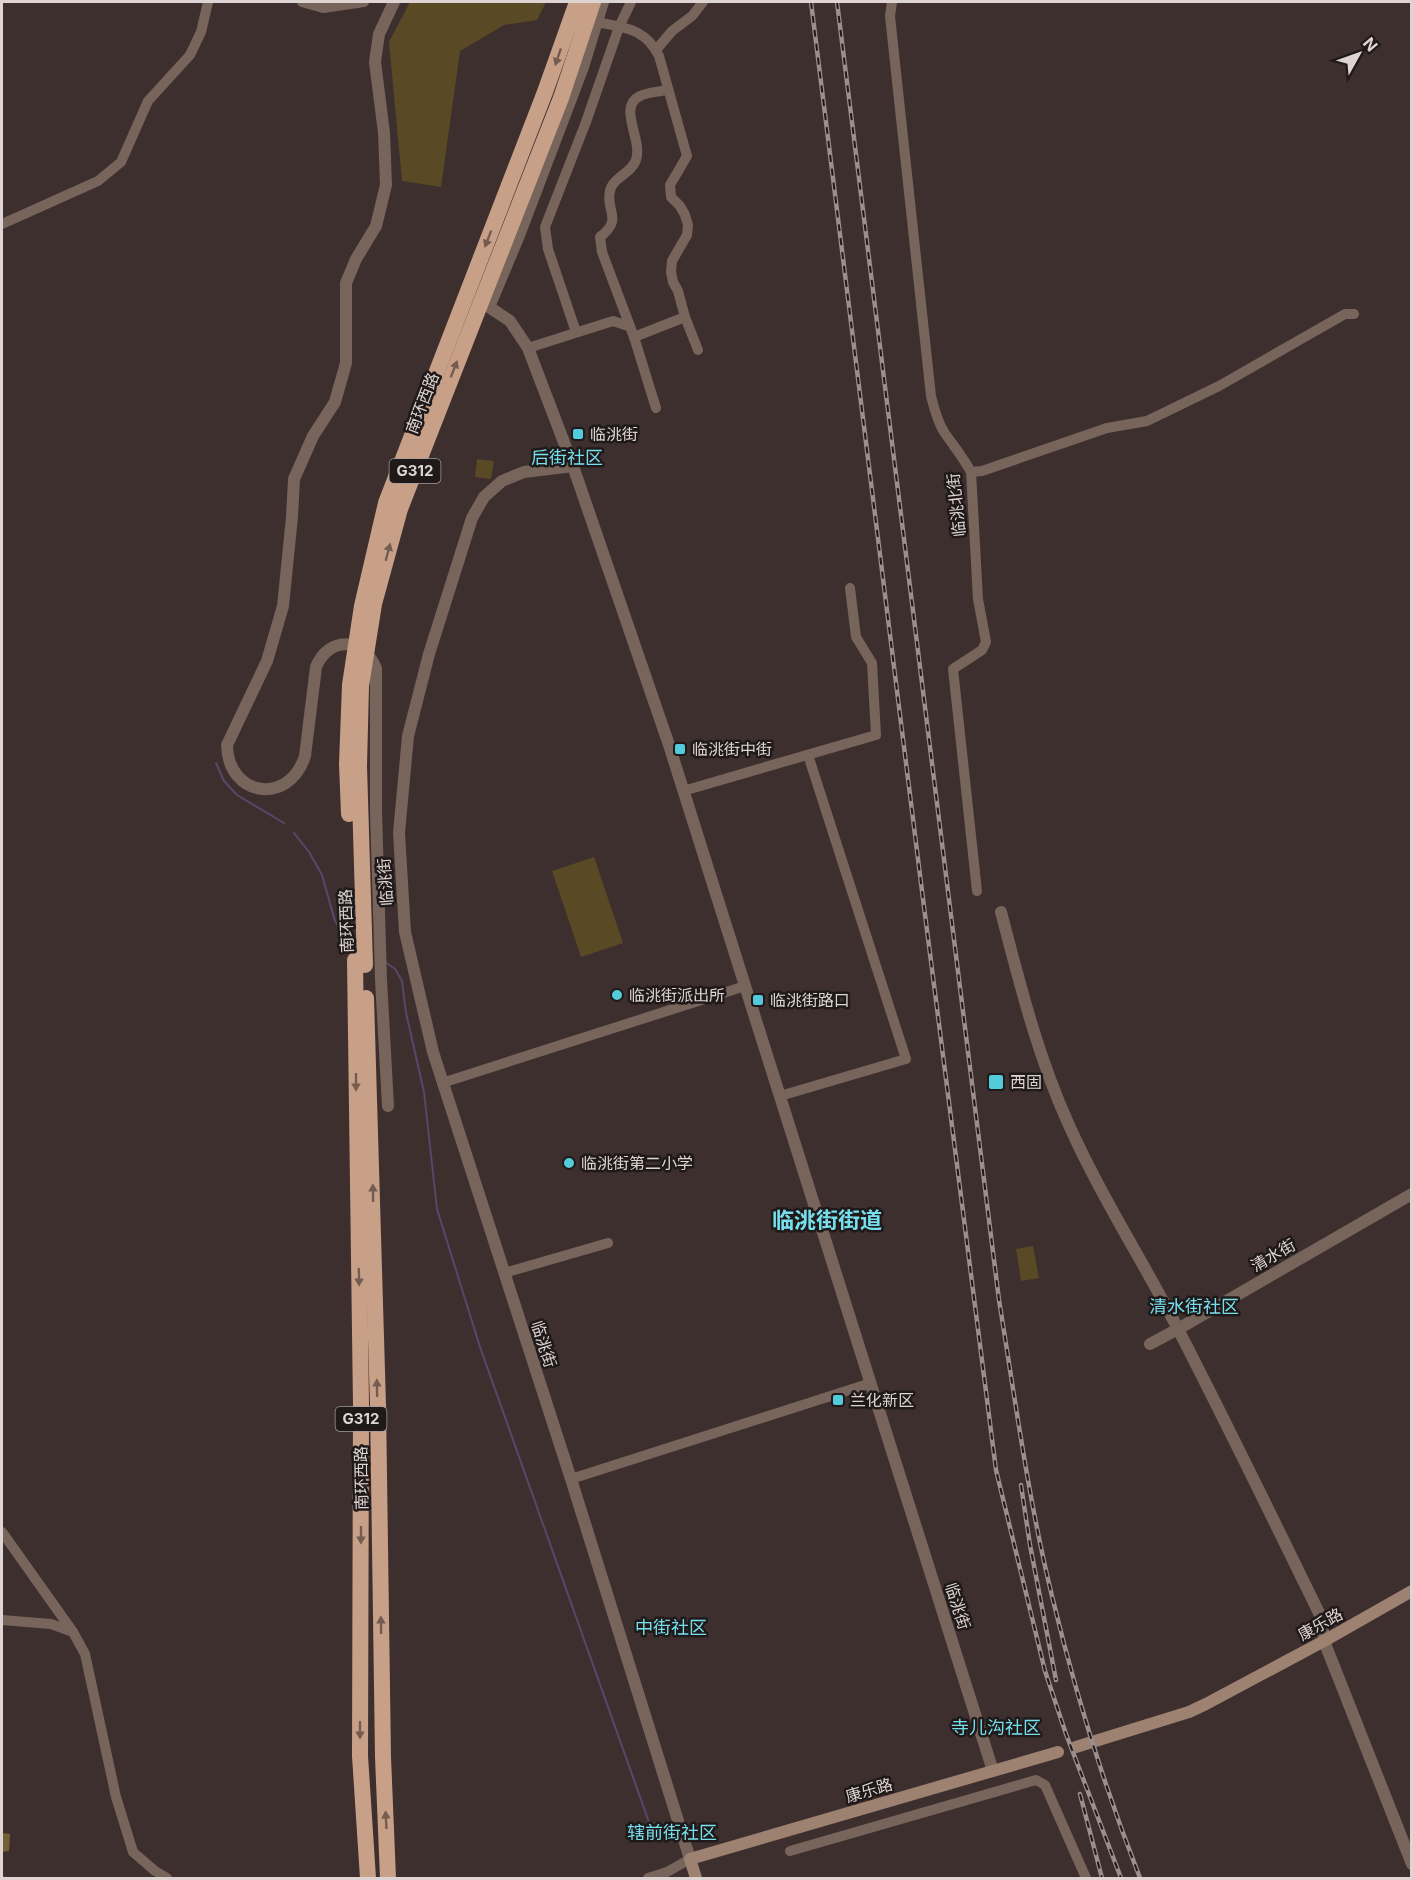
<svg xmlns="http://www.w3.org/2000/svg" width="1413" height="1880" viewBox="0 0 1413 1880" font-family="Inter,'Noto Sans SC',sans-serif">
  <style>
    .green { fill: #594925 }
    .forest { fill: #746038 }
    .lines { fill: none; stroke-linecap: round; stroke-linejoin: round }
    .stream { stroke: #594669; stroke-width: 2 }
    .minor { stroke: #77655b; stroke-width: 10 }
    .tertiary { stroke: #77655b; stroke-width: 12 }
    .secondary { stroke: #9d8171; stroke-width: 12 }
    .trunk { stroke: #c8a088; stroke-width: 16 }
    .rail-casing { stroke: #9a8e8e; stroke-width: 4.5 }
    .rail { stroke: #201919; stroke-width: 2; stroke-dasharray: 7; stroke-linecap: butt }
    .trunk-bridge { stroke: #c8a088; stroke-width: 16 }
    .oneway { fill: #745c50 }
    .poi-dot { fill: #52cbda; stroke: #201919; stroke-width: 2 }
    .labels { text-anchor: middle; stroke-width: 5; stroke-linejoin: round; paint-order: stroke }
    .shield { fill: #201919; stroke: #a59c9c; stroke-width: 1.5 }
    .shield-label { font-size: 15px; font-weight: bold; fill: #ded4d4 }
    .street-label { font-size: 16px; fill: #ded4d4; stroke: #201919 }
    .poi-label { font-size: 16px; fill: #ded4d4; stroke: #201919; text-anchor: start }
    .neighbourhood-label { font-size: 18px; fill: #75dfed; stroke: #201919 }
    .district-label { font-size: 22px; font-weight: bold; fill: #75dfed; stroke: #201919 }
  </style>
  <rect width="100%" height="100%" fill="#3e2f2f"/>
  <g class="green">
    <path d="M410,2H546L537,20L504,25L460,51L441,187L402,181L389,42Z"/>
    <path d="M477,459L494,461L491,479L475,477Z"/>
    <path d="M594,857L623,943L581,957L552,871Z"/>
    <path d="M1033,1246L1039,1278L1021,1281L1016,1249Z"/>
  </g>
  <path class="forest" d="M2,1833L10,1834L9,1851L2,1852Z"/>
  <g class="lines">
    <g class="stream">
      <path d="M216,763L224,781L237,795L284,823"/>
      <path d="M294,833L309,852L322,875L335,921L339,927L358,941"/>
      <path d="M384,961L395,969L402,981L406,1013L424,1092L437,1209L480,1347L655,1839"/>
      <path d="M2,1877L7,1878"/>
    </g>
    <g class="minor">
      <path d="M302,2L323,8L364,2"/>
      <path d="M892,2L890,16L892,35L931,396C934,408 937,421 944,432C953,445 963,457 971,472L978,599L986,642L982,650L953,669L977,891"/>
      <path d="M597,22C625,28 645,28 659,56L687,156L670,185L671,197L680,206L685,215L688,225L687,235L672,261L671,272L673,282L678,291L685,317L698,350"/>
      <path d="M656,50L672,31L692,16L703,2"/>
      <path d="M2,224L98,181L121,162L148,101L190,55L201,32L208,2"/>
      <path d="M576,332L548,249L545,227L586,122L619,27L631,2"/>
      <path d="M634,337L685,317"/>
      <path d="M528,348L613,321L628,326"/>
      <path d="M656,408L634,337L602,252L600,237C624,218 605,211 610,191C613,177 631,174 636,160C643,139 617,107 640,96C648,92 659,92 667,90"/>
      <path d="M971,472L982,471L1107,428L1147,421L1219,386L1345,314H1354"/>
      <path d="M683,791L876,735L872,663L856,637L850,588"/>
      <path d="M442,1083L745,986"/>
      <path d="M780,1096L906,1059L808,755"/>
      <path d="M504,1273L608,1243"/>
      <path d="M571,1479L871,1383"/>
      <path d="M2,1532L73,1632"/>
      <path d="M2,1620L51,1624L73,1632L85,1654L116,1797L133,1852L155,1871L167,1878"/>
      <path d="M790,1851L1036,1780L1045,1785L1086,1878"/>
      <path d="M648,1878L667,1872L690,1859"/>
    </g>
    <g class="tertiary">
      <path d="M603,2L583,67L518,238L489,307L510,321L528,348L573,466L669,745L993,1771"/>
      <path d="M573,466L524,472L502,481L484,497L472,518L429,654L408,736L399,833L405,932L433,1052L571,1479L690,1859"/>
      <path d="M1001,912C1020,984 1037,1054 1068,1123C1100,1195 1143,1261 1179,1331C1228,1426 1275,1523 1322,1619L1324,1641L1412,1864"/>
      <path d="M388,1106L381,979L376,811V668C363,637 329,636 316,667L305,756C289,806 228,797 227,745L267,661L283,606L292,517L294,479L313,436L335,402L346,363V283L356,259L376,226L386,185L384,133L375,62L379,34L394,2"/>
      <path d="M1150,1344L1178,1329L1412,1194"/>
    </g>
    <g class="secondary">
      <path d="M1076,1747L1189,1712L1206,1704L1324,1641L1412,1591"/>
      <path d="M696,1878L690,1859L1058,1752"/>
    </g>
    <g class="trunk">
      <path d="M355,960L361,1405L360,1756L368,1878"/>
      <path d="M366,998L378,1405L383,1757L388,1878"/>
    </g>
    <g class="rail-casing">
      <g id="rail">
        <path d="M811,2L922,891L996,1470L1045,1671L1066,1734L1121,1878"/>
        <path d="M837,2L999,1300C1015,1398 1028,1498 1052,1596C1075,1692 1104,1786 1140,1878"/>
        <path d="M1021,1485L1030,1545L1056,1680"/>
        <path d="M1080,1794L1102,1878"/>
      </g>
    </g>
    <use href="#rail" class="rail"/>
    <g class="trunk-bridge">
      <path d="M349,814L347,764L350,685L362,606L386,503L545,92L577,2"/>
      <path d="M365,965L359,766L361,686L374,604L400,509L561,98L593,2"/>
    </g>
  </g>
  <defs><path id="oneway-solid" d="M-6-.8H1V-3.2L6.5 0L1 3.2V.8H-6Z" transform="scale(1.5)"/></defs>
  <g class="oneway">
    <use href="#oneway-solid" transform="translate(558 57) rotate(109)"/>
    <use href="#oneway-solid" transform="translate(488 239) rotate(111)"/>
    <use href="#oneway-solid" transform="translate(454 369) rotate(-69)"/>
    <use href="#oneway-solid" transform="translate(388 552) rotate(-75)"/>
    <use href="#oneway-solid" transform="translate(356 1082) rotate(90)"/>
    <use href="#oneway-solid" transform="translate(373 1193) rotate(-91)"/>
    <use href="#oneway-solid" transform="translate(359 1277) rotate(89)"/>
    <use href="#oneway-solid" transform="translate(377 1388) rotate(-91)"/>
    <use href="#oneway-solid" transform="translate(361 1535) rotate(90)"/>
    <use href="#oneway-solid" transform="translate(381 1625) rotate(-91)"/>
    <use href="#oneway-solid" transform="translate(360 1730) rotate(90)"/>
    <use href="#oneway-solid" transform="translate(386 1820) rotate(-93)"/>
  </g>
  <g class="poi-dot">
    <rect x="572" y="428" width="12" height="12" rx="3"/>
    <rect x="674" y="743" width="12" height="12" rx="3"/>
    <circle cx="617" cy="995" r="6"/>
    <rect x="752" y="994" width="12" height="12" rx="3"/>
    <rect x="988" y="1074" width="16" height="16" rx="3"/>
    <circle cx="569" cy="1163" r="6"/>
    <rect x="832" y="1394" width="12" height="12" rx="3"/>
  </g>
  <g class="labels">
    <g class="shield">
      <rect x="389.5" y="459" width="51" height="24" rx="4.5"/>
      <rect x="335.5" y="1407" width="51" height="24" rx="4.5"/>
    </g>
    <g class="shield-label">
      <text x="415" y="476">G312</text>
      <text x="361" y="1424">G312</text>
    </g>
    <g class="street-label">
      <text transform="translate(422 403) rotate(-69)" y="6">南环西路</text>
      <text transform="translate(956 505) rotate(-96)" y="6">临洮北街</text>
      <text transform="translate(385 882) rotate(-94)" y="6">临洮街</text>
      <text transform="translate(346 921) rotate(-92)" y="6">南环西路</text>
      <text transform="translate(1273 1255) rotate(-30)" y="6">清水街</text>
      <text transform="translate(544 1344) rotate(72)" y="6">临洮街</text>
      <text transform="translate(361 1478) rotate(-91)" y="6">南环西路</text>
      <text transform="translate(958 1606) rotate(72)" y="6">临洮街</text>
      <text transform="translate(1320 1624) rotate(-29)" y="6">康乐路</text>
      <text transform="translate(869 1790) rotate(-16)" y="6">康乐路</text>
    </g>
    <g class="poi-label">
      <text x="590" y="440">临洮街</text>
      <text x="692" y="755">临洮街中街</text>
      <text x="629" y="1001">临洮街派出所</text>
      <text x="770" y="1006">临洮街路口</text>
      <text x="1010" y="1088">西固</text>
      <text x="581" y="1169">临洮街第二小学</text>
      <text x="850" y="1406">兰化新区</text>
    </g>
    <g class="neighbourhood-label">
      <text x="567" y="464">后街社区</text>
      <text x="1194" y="1313">清水街社区</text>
      <text x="671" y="1634">中街社区</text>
      <text x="996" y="1734">寺儿沟社区</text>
      <text x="672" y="1839">辖前街社区</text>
    </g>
    <g class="district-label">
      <text x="827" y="1228">临洮街街道</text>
    </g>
  </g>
  <rect width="1413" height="1880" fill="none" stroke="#ded4d4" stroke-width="6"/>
  <g transform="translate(1359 54) rotate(50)" stroke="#201919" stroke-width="4.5" paint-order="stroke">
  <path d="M0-4.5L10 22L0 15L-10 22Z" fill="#ded4d4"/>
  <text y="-9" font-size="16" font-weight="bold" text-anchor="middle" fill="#ded4d4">N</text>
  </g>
</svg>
